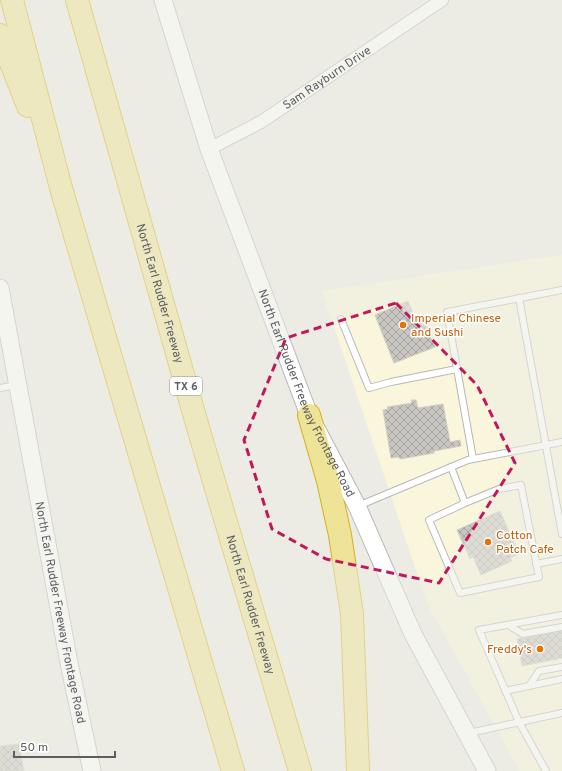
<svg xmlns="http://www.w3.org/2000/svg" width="562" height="771" viewBox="0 0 562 771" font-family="Overpass,sans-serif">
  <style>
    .commercial { fill: #f9f6dc }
    .building { fill: url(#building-cross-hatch); stroke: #d1cec3 }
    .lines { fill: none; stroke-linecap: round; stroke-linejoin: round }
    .service-casing { stroke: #b6b8bc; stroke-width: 8 }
    .minor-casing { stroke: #b6b8bc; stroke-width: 14 }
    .secondary-casing { stroke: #b6b7bc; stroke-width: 19 }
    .motorway-casing { stroke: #d4b01c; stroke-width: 24 }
    .service { stroke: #fff; stroke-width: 6 }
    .minor { stroke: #fff; stroke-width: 12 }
    .secondary { stroke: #fff; stroke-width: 17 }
    .motorway { stroke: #efe398; stroke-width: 22 }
    .marked { fill: none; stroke: #c2185b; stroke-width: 3; stroke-dasharray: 8 5; stroke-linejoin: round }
    .food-dot { fill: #e8710a; stroke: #fff; stroke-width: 1.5 }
    .labels { text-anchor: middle; stroke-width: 3; stroke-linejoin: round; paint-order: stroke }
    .shield { fill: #fff; stroke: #8d8e92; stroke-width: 1 }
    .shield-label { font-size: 11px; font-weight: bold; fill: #5c5e63 }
    .street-label { font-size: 12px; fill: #5c5e63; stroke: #fff }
    .food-label { font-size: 12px; fill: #c56008; stroke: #fff; text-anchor: start }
  </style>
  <defs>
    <pattern id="building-cross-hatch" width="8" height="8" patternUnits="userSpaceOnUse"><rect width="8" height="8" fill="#c8c6c1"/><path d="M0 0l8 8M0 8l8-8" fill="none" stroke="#a6a4a0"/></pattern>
  </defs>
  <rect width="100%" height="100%" fill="#edece4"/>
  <path class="commercial" d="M562,255V771H520L427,603L322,291Z"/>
  <g class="building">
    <path d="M408,301L417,322L424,319L435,347L394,363L375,315Z"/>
    <path d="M411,400H416L418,408L443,404L450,442L460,440L461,446L434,451V453L400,459L399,457L391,458L383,410L388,409L387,407L412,403Z"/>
    <path d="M500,511L519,554L510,558L512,561L481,575L473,557L470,559L457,530Z"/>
    <path d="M562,630V658L522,666L517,639Z"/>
    <path d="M19,744L24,771H0V746Z"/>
  </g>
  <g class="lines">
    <g class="service-casing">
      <g id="service">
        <path d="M519,298L562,534"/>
        <path d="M341,319L369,388L391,382L457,369"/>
        <path d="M0,388L16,385"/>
        <path d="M473,459L447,312L562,290"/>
        <path d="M451,467L465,503L429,520L460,593L539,577L521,485L499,489L465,503"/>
        <path d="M358,506L468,460L562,442"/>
        <path d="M536,564L562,559"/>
        <path d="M508,625L523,634L562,627"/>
        <path d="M529,686L539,671L562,667"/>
        <path d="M505,691L562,679"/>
        <path d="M469,733L562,713"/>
        <path d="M546,771L519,722L479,630L562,615"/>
      </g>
    </g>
    <g class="minor-casing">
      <g id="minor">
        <path id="s1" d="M209,149L261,122L442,0"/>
      </g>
    </g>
    <g class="secondary-casing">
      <g id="secondary">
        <path id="s2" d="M163,0L209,149L309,415L357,506L413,634L487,771"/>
        <path id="s3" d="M0,288L69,663L92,771"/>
      </g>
    </g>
    <g class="motorway-casing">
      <g id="motorway">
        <path d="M12,0L61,188L233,771"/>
        <path id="s4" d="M77,0L199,431L300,771"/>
        <path d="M0,35L28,106"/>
        <path d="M309,415L328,481L340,535L352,614L358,771"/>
      </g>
    </g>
    <use href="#service" class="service"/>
    <use href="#minor" class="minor"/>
    <use href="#secondary" class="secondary"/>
    <use href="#motorway" class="motorway"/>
  </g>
  <path d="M0 0H562V771H0ZM396,303L477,385L515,463L439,583L326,559L272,529L244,440L286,338Z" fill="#edece4" fill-opacity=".55" fill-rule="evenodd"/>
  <path class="marked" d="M396,303L477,385L515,463L439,583L326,559L272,529L244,440L286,338Z"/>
  <g class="food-dot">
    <circle cx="403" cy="325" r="4"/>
    <circle cx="488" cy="542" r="4"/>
    <circle cx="540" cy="649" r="4"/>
  </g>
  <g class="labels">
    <rect class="shield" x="170" y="377" width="32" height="18" rx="3"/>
    <g class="shield-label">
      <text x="186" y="390">TX 6</text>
    </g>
    <g class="street-label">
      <text dy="4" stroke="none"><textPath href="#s1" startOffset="138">Sam Rayburn Drive</textPath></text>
      <text dy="4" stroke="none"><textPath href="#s4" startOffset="305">North Earl Rudder Freeway</textPath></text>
      <text dy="4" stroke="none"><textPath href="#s2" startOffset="419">North Earl Rudder Freeway Frontage Road</textPath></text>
      <text dy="4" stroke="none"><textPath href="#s4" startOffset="629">North Earl Rudder Freeway</textPath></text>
      <text dy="4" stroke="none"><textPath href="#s3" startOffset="330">North Earl Rudder Freeway Frontage Road</textPath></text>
    </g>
    <g class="food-label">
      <text x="411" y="322">Imperial Chinese<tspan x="411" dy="14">and Sushi</tspan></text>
      <text x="496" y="539">Cotton<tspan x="496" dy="14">Patch Cafe</tspan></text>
      <text x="532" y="653" text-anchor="end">Freddy's</text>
    </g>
  </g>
  <path d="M14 751v6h101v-6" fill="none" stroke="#5c5e63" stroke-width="2"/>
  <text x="20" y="751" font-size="12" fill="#5c5e63" stroke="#ffffff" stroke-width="3" paint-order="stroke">50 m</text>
</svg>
